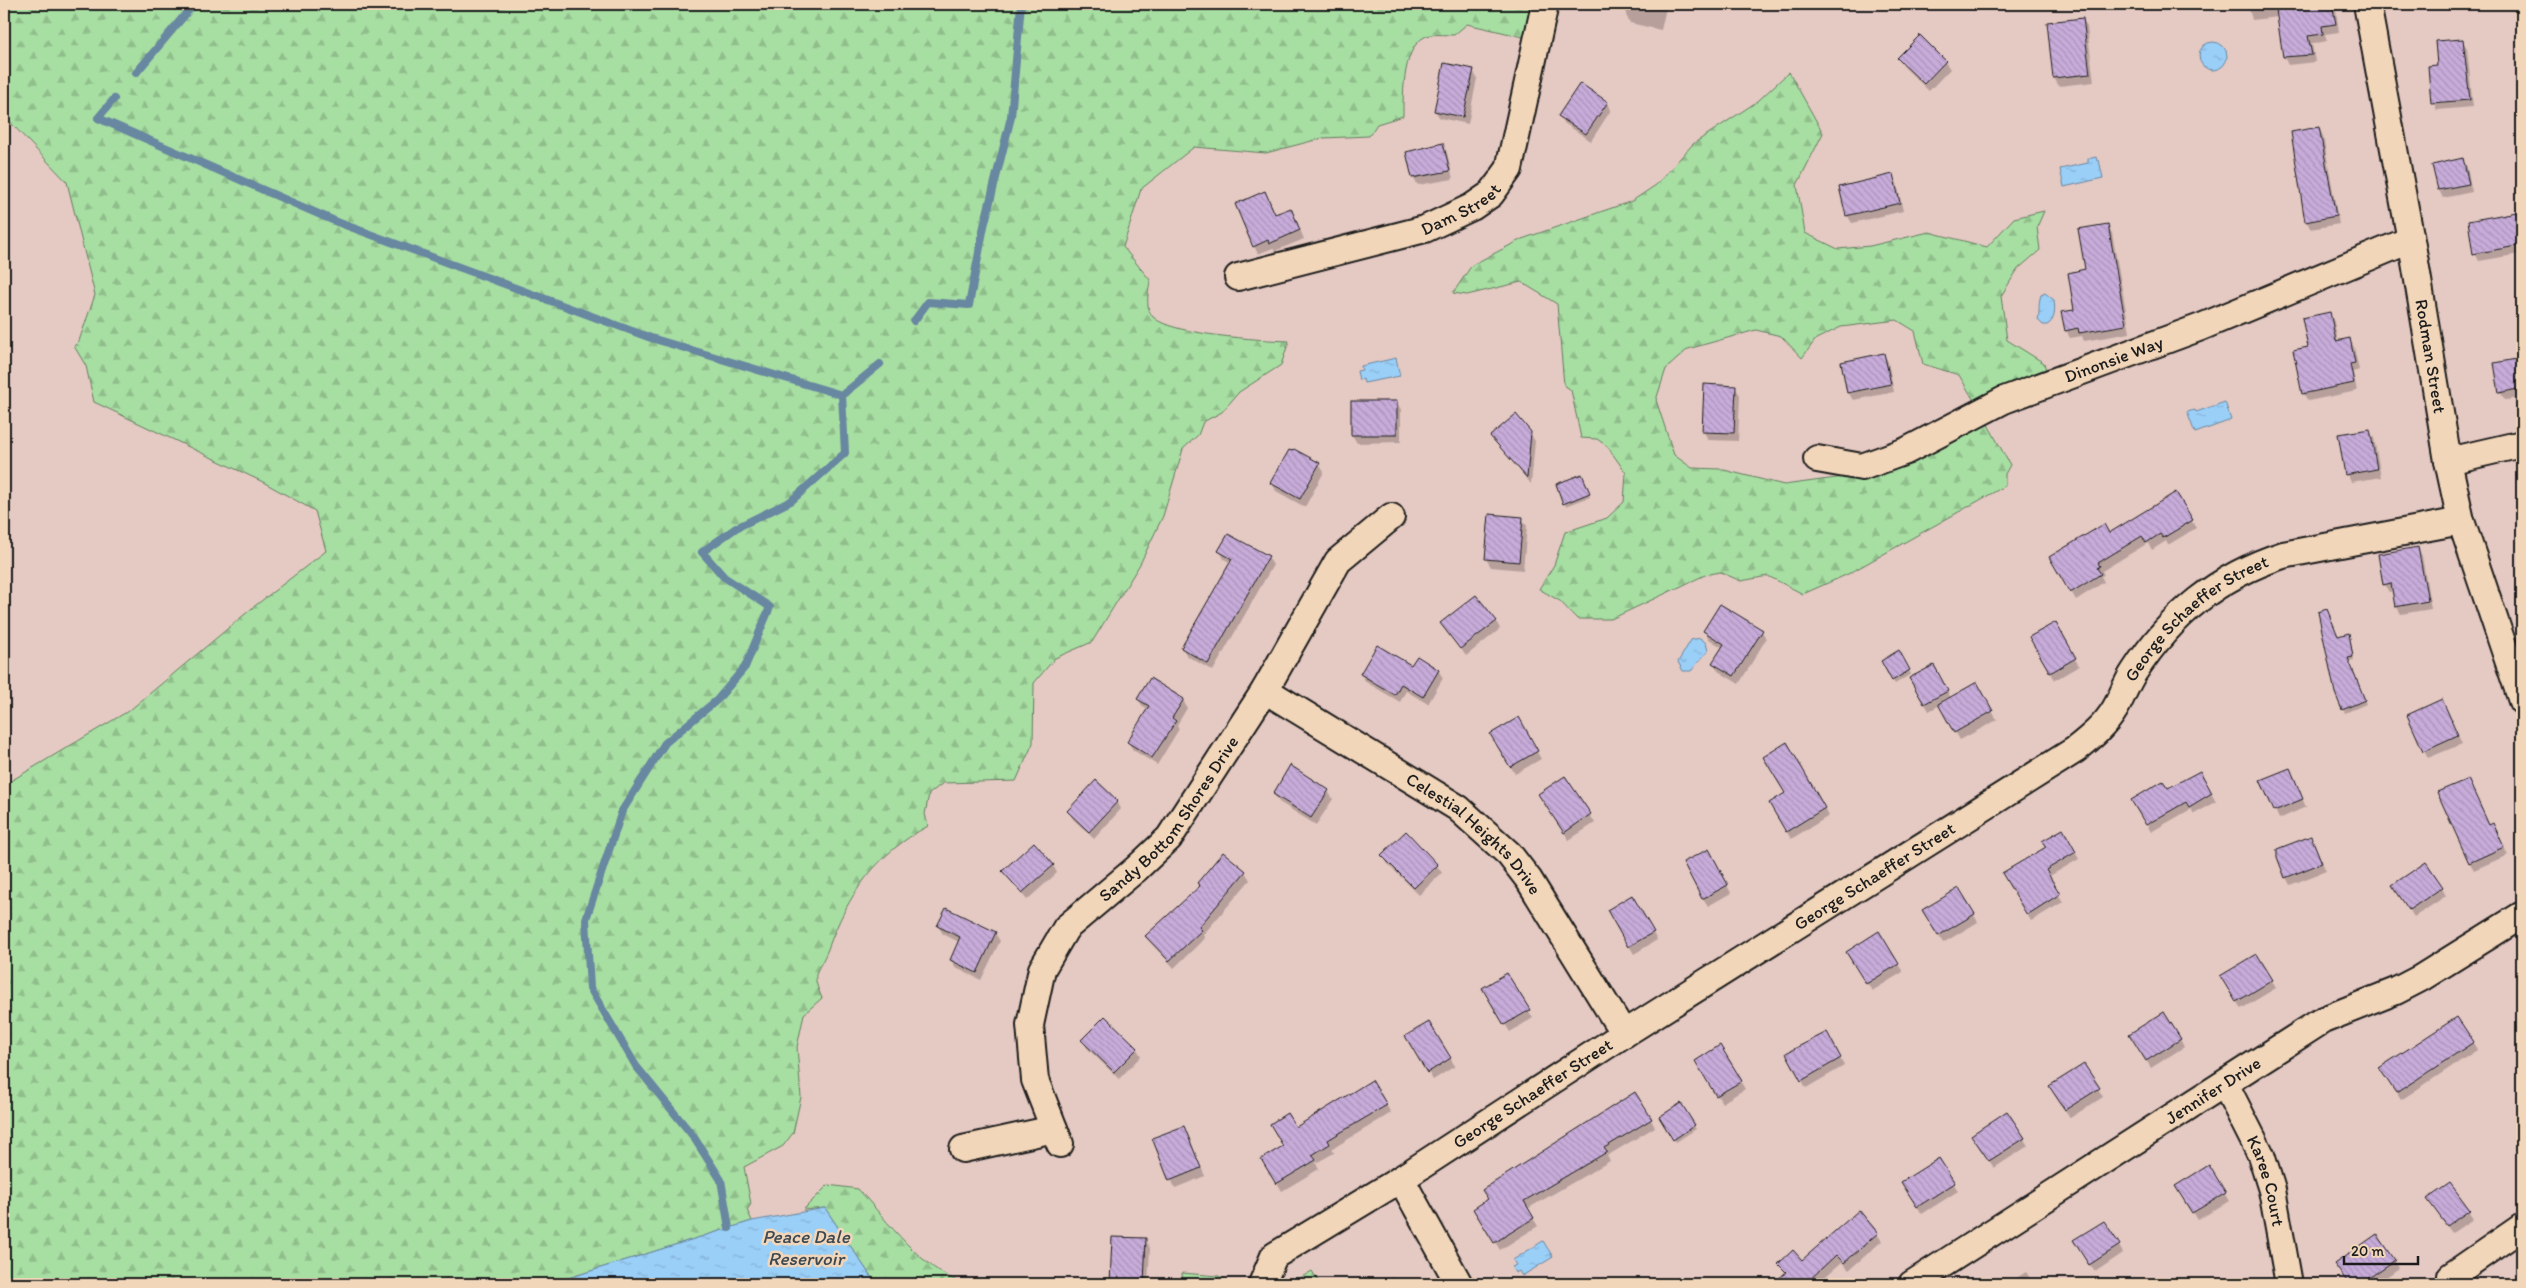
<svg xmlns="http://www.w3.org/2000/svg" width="2526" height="1288" viewBox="0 0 2526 1288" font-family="Itim,sans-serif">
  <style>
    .forest { fill: url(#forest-firs); stroke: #627d5f; fill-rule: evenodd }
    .cemetery { fill: url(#cemetery-stones); stroke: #627d5f }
    .water { fill: url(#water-ripples); stroke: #6887a0 }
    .shadow { fill: #0003 }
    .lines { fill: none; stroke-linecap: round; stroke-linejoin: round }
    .stream { stroke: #6887a0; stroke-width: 8 }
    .building { fill: url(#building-back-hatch); stroke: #1c1c1c }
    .minor-casing { stroke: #1c1c1c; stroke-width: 30 }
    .minor { stroke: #f2d6b9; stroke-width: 26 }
    .labels { text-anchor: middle; stroke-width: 5; stroke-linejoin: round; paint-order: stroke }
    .street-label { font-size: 18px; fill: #1c1c1c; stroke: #f2d6b9 }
    .water-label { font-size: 19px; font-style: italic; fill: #3c4953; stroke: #f2d6b9 }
  </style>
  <defs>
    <pattern id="forest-firs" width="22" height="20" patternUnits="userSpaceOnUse" patternTransform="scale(1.25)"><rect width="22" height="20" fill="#a7dea2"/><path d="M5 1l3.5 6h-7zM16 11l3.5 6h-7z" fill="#8fbe8b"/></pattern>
    <pattern id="cemetery-stones" width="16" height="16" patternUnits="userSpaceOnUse" patternTransform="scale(1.25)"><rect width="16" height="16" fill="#a7dea2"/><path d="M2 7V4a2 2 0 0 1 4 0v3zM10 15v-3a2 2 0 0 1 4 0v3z" fill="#8fbe8b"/></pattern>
    <pattern id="water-ripples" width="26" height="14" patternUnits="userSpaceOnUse" patternTransform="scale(1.25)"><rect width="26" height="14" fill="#9acff8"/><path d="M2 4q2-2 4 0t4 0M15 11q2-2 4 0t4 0" fill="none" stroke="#84b1d4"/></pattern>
    <pattern id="building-back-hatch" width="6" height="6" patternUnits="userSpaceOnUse" patternTransform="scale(1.25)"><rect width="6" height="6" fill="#c7abd9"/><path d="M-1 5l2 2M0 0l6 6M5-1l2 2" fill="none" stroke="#aa93ba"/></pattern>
  </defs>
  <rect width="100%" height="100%" fill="#e5c9c3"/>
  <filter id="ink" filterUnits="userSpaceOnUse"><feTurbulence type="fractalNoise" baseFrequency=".02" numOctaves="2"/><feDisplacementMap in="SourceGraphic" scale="10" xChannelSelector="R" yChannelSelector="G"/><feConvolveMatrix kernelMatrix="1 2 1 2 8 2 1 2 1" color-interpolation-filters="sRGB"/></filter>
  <g filter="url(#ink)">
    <g class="forest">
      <path d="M4,4H1542L1532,39L1467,24L1454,35C1447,35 1438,34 1430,35C1402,41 1403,95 1403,116L1377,124L1369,136L1323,138L1266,153L1194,147L1141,189L1123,247L1150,280C1149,291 1144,307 1153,317C1171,335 1261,340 1289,341L1281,365L1239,392L1222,412L1203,422L1198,435L1183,449L1163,516L1140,564L1092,642L1055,658L1034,683L1033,743L1016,781L943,783L929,794L925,814L928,826C876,854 848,894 828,949C819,973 809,970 822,998L804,1014L797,1047L801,1097L793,1133L783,1146L744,1167L751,1204L747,1210L752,1221L549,1284H4V785L130,710L256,605L326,551L315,511L263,482L94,402L86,366L74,346L79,341L95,295L67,182L12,124L4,112Z"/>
      <path d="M1789,72L1823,133L1797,185L1805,233L1838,249L1870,246L1929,232L1987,247L2014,218L2044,211L2037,227L2040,250L2018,269L2001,296L2007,340L2044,363L2051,387L1986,421L2010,465L2005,474V486L1848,574L1803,594L1768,576L1741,581L1720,572L1705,575L1611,619H1577L1560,601L1539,589L1554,565L1565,532L1607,518L1624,502L1626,473L1607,446L1597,439L1581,438L1571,390L1564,385L1557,304L1521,282L1467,295L1453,293L1472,265L1522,239L1632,201L1656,185L1693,144L1758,101ZM1897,320L1915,331L1923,364L1959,375L1986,421L1874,473L1784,485L1720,469L1692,468L1674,455L1656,400L1666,369L1688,349L1756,330L1781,336L1802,358L1816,339L1841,327Z"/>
      <path d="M828,1185L858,1189C889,1222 920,1269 965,1284H876L825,1208L803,1210Z"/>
      <path d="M1182,1273L1219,1276L1232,1284H1183Z"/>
    </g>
    <path class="cemetery" d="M1312,1271L1320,1284H1290Z"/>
    <g class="water">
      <circle cx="2213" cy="56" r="14"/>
      <path d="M2096,157L2097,161L2099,160L2103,178L2064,187L2060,169L2088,163V159Z"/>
      <path d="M2045,293L2054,300C2055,309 2056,320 2047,325H2043L2038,320C2040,312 2038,303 2041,295Z"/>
      <path d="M1396,358L1400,376L1364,383L1363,379L1359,380L1357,371L1362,370L1361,366Z"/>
      <path d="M2225,402L2231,420L2195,433L2187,412L2195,410L2196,412Z"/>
      <path d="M1700,638L1706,643L1708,651L1691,671H1683L1678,662L1691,640Z"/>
      <path d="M825,1208L876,1284H549L752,1221Z"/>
      <path d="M1543,1241L1553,1257L1522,1276L1519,1271L1515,1273L1512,1267L1516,1265L1513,1260Z"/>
    </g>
    <g class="shadow">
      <path d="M1628,4H1667L1661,30L1630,23L1626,15Z"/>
      <path d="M2248,4H2274L2275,11L2332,4L2336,10L2339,32L2325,34L2327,41L2312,44L2315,62L2288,65L2284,57L2278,17L2252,20Z"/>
      <path d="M2083,19L2087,27L2094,82L2059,86L2054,78L2049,23Z"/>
      <path d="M2462,40L2467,48L2473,107L2437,110L2433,102L2438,66Z"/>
      <path d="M1899,59L1945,62L1950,69L1929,91L1903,66Z"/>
      <path d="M1473,71L1477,78L1468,124L1440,118L1435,111Z"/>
      <path d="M1607,103L1611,110L1591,141L1564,123L1560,116Z"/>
      <path d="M2319,128L2323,136L2339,224L2311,229L2306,221L2296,168Z"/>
      <path d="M1443,145L1447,153L1453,179L1418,185L1413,178Z"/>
      <path d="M2463,160L2467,167L2472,192L2443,198L2439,190L2434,166Z"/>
      <path d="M1892,175L1897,183L1903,211L1852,223L1847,215Z"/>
      <path d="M1265,192L1276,215L1295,217L1304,239L1275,251L1273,248L1258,254L1254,246Z"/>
      <path d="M2515,222L2520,254L2479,261L2475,253Z"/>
      <path d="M2107,225L2112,233L2130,333L2084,341L2082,336L2070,338L2066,330L2076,311L2087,270Z"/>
      <path d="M2330,314L2334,322L2338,342L2350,340L2354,347L2359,370L2353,372L2357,391L2308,401L2303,393L2309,348Z"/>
      <path d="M2522,353V398L2505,400L2500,392L2496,364L2516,359L2515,354Z"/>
      <path d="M1884,354L1888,362L1894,392L1853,400L1848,392Z"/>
      <path d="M1735,387L1740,395L1738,441L1708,440L1704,432Z"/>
      <path d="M1397,402L1401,410V442L1357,443L1352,435Z"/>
      <path d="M2369,430L2374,438L2381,477L2351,482L2347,474Z"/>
      <path d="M1530,433L1535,441L1531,484L1492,436Z"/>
      <path d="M1319,464L1324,472L1305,507L1276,491L1272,483Z"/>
      <path d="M1584,479L1590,497L1566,506L1564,503Z"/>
      <path d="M2176,494L2196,528L2168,545L2166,541L2152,550L2148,543L2102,571L2104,575L2101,576L2104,582L2076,600L2051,557L2109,535Z"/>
      <path d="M2522,498V524L2517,499Z"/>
      <path d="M1522,518L1527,526L1523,570L1491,567L1486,559Z"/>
      <path d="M2418,548L2422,556L2431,609L2401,614L2396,606L2394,591L2389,592L2384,584Z"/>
      <path d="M1220,551L1268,557L1273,565L1213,671L1187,656L1182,648L1231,563L1224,559Z"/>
      <path d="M1496,621L1500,629L1466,656L1442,623Z"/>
      <path d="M2055,624L2079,666L2055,680L2031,637Z"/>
      <path d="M1705,631H1762L1766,639L1739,684L1718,671L1714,663L1723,648L1709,639Z"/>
      <path d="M2348,635L2354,660L2348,661L2366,704L2345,713L2336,693L2338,637Z"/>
      <path d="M1898,652L1911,674L1895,684L1882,661Z"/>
      <path d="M1933,666L1951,698L1977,684L1997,720L1960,740L1940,705L1929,711L1911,679Z"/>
      <path d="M1412,667L1438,670L1443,678L1428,704L1406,691L1400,702L1366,682L1361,674Z"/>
      <path d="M1138,699L1183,700L1187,708L1177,725L1179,729L1157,765L1133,750L1128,742L1148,710L1143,707Z"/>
      <path d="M2446,708L2462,744L2428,758L2408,715Z"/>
      <path d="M1518,719L1541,759L1515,774L1492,734Z"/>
      <path d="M1787,744L1829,816L1791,839L1770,804L1787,794Z"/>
      <path d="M2289,769L2306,807L2279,819L2262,781Z"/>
      <path d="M2199,772L2216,802L2194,814L2191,809L2151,832L2133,800L2167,790Z"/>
      <path d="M1565,777L1595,823L1569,840L1544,802Z"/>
      <path d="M2468,780L2489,826L2493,825L2508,855L2474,870L2470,863Z"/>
      <path d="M1328,791L1333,799L1316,825L1279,802L1274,794Z"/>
      <path d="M1117,801L1121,809L1094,839L1073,819L1068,811Z"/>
      <path d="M2062,830L2079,859L2048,877L2063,902L2031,921L2003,873L2047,847Z"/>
      <path d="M2311,837L2326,871L2290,885L2286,877Z"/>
      <path d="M1223,854L1245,872L1250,880L1203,935L1205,938L1174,968L1147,937L1201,887Z"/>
      <path d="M1383,855L1437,866L1442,873L1419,895L1387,863Z"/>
      <path d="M1713,858L1731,893L1708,906L1703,898Z"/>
      <path d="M1053,865L1057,873L1027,900L1003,871Z"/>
      <path d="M2442,888L2446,896L2414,917L2398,893Z"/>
      <path d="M1959,890L1978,922L1943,943L1924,911Z"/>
      <path d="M1631,896L1657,940L1634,954L1608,910Z"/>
      <path d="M938,926L995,933L1000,941L981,980L956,968L951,960L959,942L943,934Z"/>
      <path d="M1878,933L1903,972L1872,991L1848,952Z"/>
      <path d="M2257,955L2276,988L2241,1009L2222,976Z"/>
      <path d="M1507,975L1533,1018L1510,1032L1483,989Z"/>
      <path d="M1428,1023L1455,1066L1433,1080L1407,1037Z"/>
      <path d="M2180,1039L2184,1047L2151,1068L2135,1042Z"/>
      <path d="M1082,1040L1137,1049L1141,1056L1119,1079L1087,1048Z"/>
      <path d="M1831,1041L1844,1066L1806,1088L1788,1053Z"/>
      <path d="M2473,1042L2477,1050L2401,1100L2385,1076Z"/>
      <path d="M1720,1047L1745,1089L1722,1103L1697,1061Z"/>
      <path d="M2084,1065L2103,1097L2070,1118L2055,1094Z"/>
      <path d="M1372,1081L1391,1113L1332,1149L1334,1153L1316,1163L1319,1169L1282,1191L1263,1159L1285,1147L1295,1129Z"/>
      <path d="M1635,1093L1655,1127L1607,1156L1610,1161L1527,1209L1538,1226L1500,1250L1475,1209Z"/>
      <path d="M1681,1105L1696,1129L1676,1142L1661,1117Z"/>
      <path d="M1183,1127L1205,1176L1175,1188L1154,1139Z"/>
      <path d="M2024,1139L2028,1146L1994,1168L1978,1143Z"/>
      <path d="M2208,1167L2229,1201L2198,1220L2177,1186Z"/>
      <path d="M1954,1184L1958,1191L1922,1214L1907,1190Z"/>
      <path d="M2450,1184L2473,1219L2452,1233L2433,1207Z"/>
      <path d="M1877,1234L1882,1241L1849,1270L1842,1262L1817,1284H1775L1786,1274L1780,1264L1802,1262Z"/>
      <path d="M1114,1238L1145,1240L1150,1248L1148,1284H1111Z"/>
      <path d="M2119,1246L2123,1253L2095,1272L2079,1249Z"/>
      <path d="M2394,1261L2398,1268L2376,1284H2349L2340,1272Z"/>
      <path d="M2026,1272L2034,1284H2007Z"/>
      <path d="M1392,1277L1396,1284H1379Z"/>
    </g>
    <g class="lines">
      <g class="stream">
        <path d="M136,73L194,4"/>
        <path d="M114,99L98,118L337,222L651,338L842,395"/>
        <path d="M914,321L928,302L969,305L984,226L1011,117L1021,4"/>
        <path d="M729,1228L721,1180L693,1136L636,1066L590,988L586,919L622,811L665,743L717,700L745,667L770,607L724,577L702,552L736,528L791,501L845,453L842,395L880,364"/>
      </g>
    </g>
    <g class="building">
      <path d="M2315,4H2332L2336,24L2322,26L2323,34L2308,36L2312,55L2283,57L2276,10Z"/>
      <path d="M2083,18L2090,74L2053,78L2047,22Z"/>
      <path d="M1920,35L1946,61L1924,84L1897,58Z"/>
      <path d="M2463,39L2470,100L2431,103L2428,66L2437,65L2435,41Z"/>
      <path d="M1444,63L1474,69L1463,117L1434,111Z"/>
      <path d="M1580,83L1608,102L1586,134L1558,116Z"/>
      <path d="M2319,127L2336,216L2305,222L2291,132Z"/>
      <path d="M1443,143L1450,171L1412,178L1406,152Z"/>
      <path d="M2463,158L2469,184L2438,190L2432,165Z"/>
      <path d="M1893,174L1900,203L1846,216L1839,187Z"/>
      <path d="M1265,191L1275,214L1291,208L1300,230L1269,244L1268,240L1253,247L1235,204Z"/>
      <path d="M2522,211V245L2473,254L2468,221Z"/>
      <path d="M2108,224L2126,325L2079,333L2078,328L2065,331L2061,312L2074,310L2068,273L2085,269L2078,229Z"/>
      <path d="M2330,312L2336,341L2350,338L2355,363L2350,364L2354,383L2302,394L2293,350L2308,347L2302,318Z"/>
      <path d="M1884,353L1891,384L1847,393L1841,362Z"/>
      <path d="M2522,358V388L2499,393L2494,363Z"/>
      <path d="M1704,384L1736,386L1734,433L1702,432Z"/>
      <rect x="1351" y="401" width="46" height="34"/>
      <path d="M1516,414L1531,432L1527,478L1490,436Z"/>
      <path d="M2370,429L2377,469L2345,475L2338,434Z"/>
      <path d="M1294,449L1320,463L1300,499L1270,483L1289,450L1292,451Z"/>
      <path d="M1582,474L1590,493L1563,504L1556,484Z"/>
      <path d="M2176,492L2193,520L2163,538L2160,534L2146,543L2142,536L2098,563L2100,566L2097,568L2101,574L2070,593L2049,557L2104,524L2109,533Z"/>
      <path d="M1489,514L1523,517L1519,562L1485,559Z"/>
      <path d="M1228,534L1269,556L1208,664L1181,648L1232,559L1218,551Z"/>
      <path d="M2418,547L2428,601L2395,607L2391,583L2383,585L2378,554Z"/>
      <path d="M1476,595L1497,621L1460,649L1440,623Z"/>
      <path d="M1720,604L1763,630L1734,676L1712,663L1724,644L1703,631Z"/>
      <path d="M2327,609L2338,636L2349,633L2353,657L2348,658L2365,700L2342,710L2335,693L2318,612Z"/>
      <path d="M2056,622L2076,658L2050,673L2029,637Z"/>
      <path d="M1377,645L1411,665L1417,656L1439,670L1423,697L1401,684L1395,695L1360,674Z"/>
      <path d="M1899,650L1910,670L1892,681L1881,661Z"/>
      <path d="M1934,665L1948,691L1924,704L1909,678Z"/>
      <path d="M1150,678L1184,699L1172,718L1176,721L1152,758L1127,742L1149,706L1137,699Z"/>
      <path d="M1977,682L1993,711L1954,733L1938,704Z"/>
      <path d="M2442,699L2458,735L2423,751L2407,715Z"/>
      <path d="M1519,717L1538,751L1510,767L1490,734Z"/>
      <path d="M1787,742L1825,808L1786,832L1769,803L1785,793L1763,757Z"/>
      <path d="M1290,765L1329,790L1311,818L1273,794Z"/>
      <path d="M2290,768L2303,799L2274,811L2260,780Z"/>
      <path d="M2200,771L2212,793L2189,807L2186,802L2146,825L2131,800L2163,781L2168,788Z"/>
      <path d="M1565,776L1591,814L1564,833L1538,794Z"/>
      <path d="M2468,779L2489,825L2493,823L2504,847L2469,863L2437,792Z"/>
      <path d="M1096,780L1118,801L1089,832L1067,811Z"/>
      <path d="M2063,829L2076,852L2046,870L2060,894L2027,915L2002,873L2046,847L2042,841Z"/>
      <path d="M1406,831L1438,865L1414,888L1381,855Z"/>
      <path d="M2311,836L2322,863L2285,878L2277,857V849Z"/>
      <path d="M1034,842L1054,865L1022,893L1002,871Z"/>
      <path d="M1709,849L1728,885L1702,899L1683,862Z"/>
      <path d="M1223,852L1246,871L1199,927L1202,930L1169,961L1145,936L1200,886L1197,883Z"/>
      <path d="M2426,862L2443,887L2409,910L2392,885Z"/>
      <path d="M1959,888L1975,914L1938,936L1922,910Z"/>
      <path d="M1632,895L1654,932L1628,947L1607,910Z"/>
      <path d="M946,908L996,932L977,973L950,960L960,937L937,926Z"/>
      <path d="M1879,931L1899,964L1866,984L1846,952Z"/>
      <path d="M2257,954L2273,980L2236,1002L2220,976Z"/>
      <path d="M1507,973L1530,1010L1504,1025L1482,988Z"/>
      <path d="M2164,1012L2181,1039L2146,1061L2129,1034Z"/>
      <path d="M1105,1016L1138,1048L1114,1072L1081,1040Z"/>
      <path d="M2457,1017L2474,1042L2396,1093L2379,1068Z"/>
      <path d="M1429,1022L1451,1058L1427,1073L1405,1036Z"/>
      <path d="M1827,1032L1841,1058L1801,1081L1786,1053Z"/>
      <path d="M1720,1045L1742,1081L1716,1096L1695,1061Z"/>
      <path d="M2084,1064L2100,1088L2065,1110L2049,1086Z"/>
      <path d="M1372,1080L1387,1105L1328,1140L1330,1144L1312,1155L1316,1160L1276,1184L1261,1159L1283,1146L1270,1124L1287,1113L1296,1127Z"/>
      <path d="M1635,1092L1652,1119L1604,1148L1607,1152L1524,1201L1534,1218L1494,1243L1473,1209L1488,1199L1482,1190Z"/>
      <path d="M1681,1103L1695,1125L1673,1140L1659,1117Z"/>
      <path d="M2007,1111L2025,1138L1989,1161L1971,1135Z"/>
      <path d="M1184,1126L1201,1168L1169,1181L1152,1138Z"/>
      <path d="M1939,1158L1955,1183L1917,1207L1901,1182Z"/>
      <path d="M2209,1165L2226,1193L2192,1213L2175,1186Z"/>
      <path d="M2450,1183L2470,1210L2447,1226L2427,1199Z"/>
      <path d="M1859,1210L1878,1233L1844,1263L1836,1255L1805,1284H1773L1786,1272L1778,1264L1793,1250L1802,1260Z"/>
      <path d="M2104,1221L2120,1245L2089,1265L2073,1240Z"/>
      <path d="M2377,1234L2395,1260L2360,1284H2349L2334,1264Z"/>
      <path d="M1112,1237L1146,1238L1144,1284H1110Z"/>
    </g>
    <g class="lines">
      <g class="minor-casing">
        <g id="minor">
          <path id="s1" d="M2367,4L2415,262L2448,461L2461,521L2522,701"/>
          <path id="s2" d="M1238,277L1425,229L1472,207L1491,194L1509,169L1545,4"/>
          <path id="s3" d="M1817,459L1862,467L1906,451L2004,400L2201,327L2410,240"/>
          <path d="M2448,461L2522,444"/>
          <path id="s4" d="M1265,690L1458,808L1509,854L1529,880L1624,1034"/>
          <path id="s5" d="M2225,1084L2261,1155L2272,1190L2289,1284"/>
          <path id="s6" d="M1060,1144L1035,1080L1030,1025L1042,969L1066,928L1136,869L1169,838L1265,690L1338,561L1391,517"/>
          <path d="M963,1149L1054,1129"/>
          <path d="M1401,1179L1459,1284"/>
          <path d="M2451,1276L2522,1227"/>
          <path id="s7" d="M1262,1284L1274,1256L1401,1179L1624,1034L2075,750C2090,738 2105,726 2115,709C2122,697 2126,684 2134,672C2171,615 2218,576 2283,555L2461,521"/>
          <path id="s8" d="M1912,1284L2323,1020L2396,991L2421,978L2522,915"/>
        </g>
      </g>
      <use href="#minor" class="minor"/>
    </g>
  </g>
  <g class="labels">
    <g class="street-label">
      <text dy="6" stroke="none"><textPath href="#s2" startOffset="234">Dam Street</textPath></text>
      <text dy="6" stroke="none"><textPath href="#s1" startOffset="358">Rodman Street</textPath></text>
      <text dy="6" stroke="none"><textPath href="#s3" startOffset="320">Dinonsie Way</textPath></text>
      <text dy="6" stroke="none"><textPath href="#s7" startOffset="1161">George Schaeffer Street</textPath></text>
      <text dy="6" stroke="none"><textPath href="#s6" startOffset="380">Sandy Bottom Shores Drive</textPath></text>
      <text dy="6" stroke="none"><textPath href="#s4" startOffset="255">Celestial Heights Drive</textPath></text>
      <text dy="6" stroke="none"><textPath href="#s7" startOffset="741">George Schaeffer Street</textPath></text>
      <text dy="6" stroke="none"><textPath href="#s8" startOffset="358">Jennifer Drive</textPath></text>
      <text dy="6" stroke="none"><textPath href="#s7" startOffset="336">George Schaeffer Street</textPath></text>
      <text dy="6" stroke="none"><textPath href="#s5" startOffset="106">Karee Court</textPath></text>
    </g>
    <g class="water-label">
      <text x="806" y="1243">Peace Dale<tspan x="806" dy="22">Reservoir</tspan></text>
    </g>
  </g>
  <rect width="2526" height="1288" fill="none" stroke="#f2d6b9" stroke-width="20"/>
  <rect x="10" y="10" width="2506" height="1268" fill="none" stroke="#1c1c1c" stroke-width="2" filter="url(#ink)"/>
  <path d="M2344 1256v8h74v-8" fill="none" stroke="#1c1c1c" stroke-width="2.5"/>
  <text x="2351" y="1256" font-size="15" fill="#1c1c1c" stroke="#f2d6b9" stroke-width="4" paint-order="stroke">20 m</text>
</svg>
